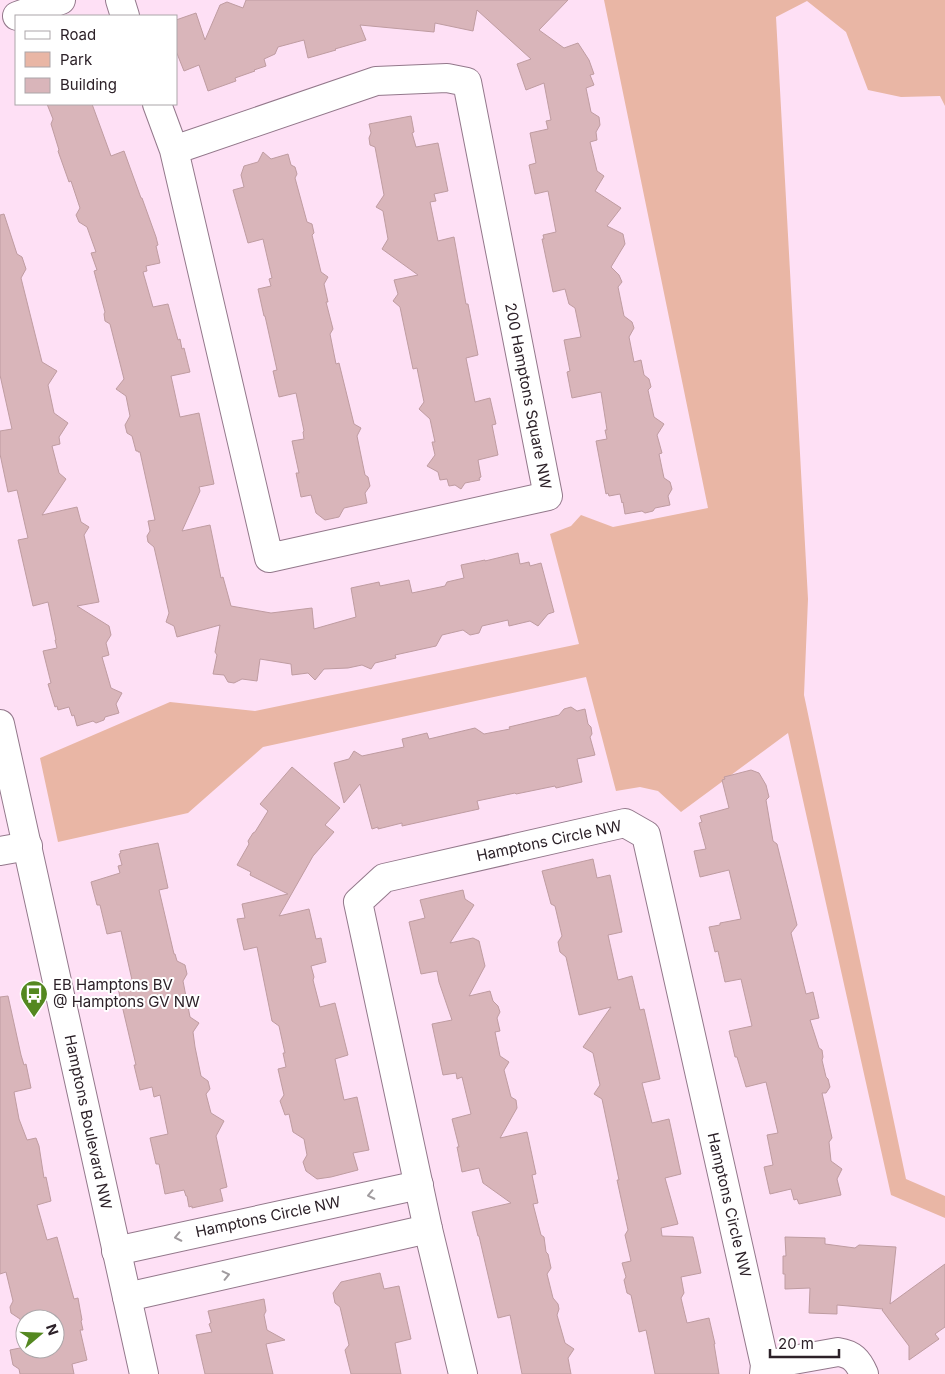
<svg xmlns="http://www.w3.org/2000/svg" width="945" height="1374" viewBox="0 0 945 1374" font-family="Inter,sans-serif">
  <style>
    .green { fill: #e9b6a5 }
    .building { fill: #d9b5ba; stroke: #bf9ca1 }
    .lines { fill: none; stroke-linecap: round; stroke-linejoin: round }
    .minor-casing { stroke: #93788b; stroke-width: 30 }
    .minor { stroke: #fff; stroke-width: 28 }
    .oneway { stroke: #a09b9e }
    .labels { text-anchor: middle; stroke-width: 4; stroke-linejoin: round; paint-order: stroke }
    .street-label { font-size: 15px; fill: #2c2128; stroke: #fff }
    .poi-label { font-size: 15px; fill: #2c2128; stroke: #fff; text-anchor: start }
  </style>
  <rect width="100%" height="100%" fill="#fee0f5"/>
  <path class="green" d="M604,0H945V106L940,96L901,97L868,90L846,32L807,1L776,17L808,599L804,695L906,1179L945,1196V1218L891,1195L788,733L681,812L658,791L640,787L616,791L586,677L263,747L188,813L58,842L40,758L170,702L255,711L579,644L550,534L571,526L581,515L613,527L708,508Z"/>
  <g class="building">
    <path d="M246,0H568L539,30L564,48L578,43L589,60L594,74L590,75L594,85L586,88L591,112L599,117L600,125L596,132L597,140L590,142L597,171L604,176L595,191L621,208L607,226L623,234L625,244L611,267L619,275L622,282L618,287L624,316L632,322L634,328L629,337L634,362L641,360L644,375L649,379L651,387L648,390L654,417L664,424L657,435L662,453L659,454L664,478L670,482L672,489L668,496L670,505L655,508L653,511L645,513L642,511L625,514L623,502L622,503L620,494L609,496L608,493L606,494L596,441L607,439L605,430H607L601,392L572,398L567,372L570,371L564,340L581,337L575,308L569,304L565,289L553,292L542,239H544L543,235L556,232L548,191L535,194L529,165L536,163L530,133L548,129L546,121L551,120L544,83L526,90L517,64L531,59L477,10L473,31L435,23L434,32L360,25L366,40L335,49L336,50L308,58L304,40L278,47L275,54L264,59L266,66L254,70L255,71L235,78L236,81L208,91L199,65L184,71L176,51V20L196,13L205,40L220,5L227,2L243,8Z"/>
    <path d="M47,104H92L111,156L124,151L141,198H142L156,237L158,245L156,246L160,263L146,266L147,271L143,272L153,307L168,304L178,340L180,339L182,349L184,348L190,372L171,376L180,417L199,413L214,484L199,487L200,491L182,531L210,525L221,578L223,577L231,606L271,613L312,608L314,629L356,617L351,588L379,582L380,586L409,580L412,593L445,586L447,582L464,578L461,565L485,560V561L518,553L520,564L529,562L530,566L541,563L554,612L548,614L538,626L530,621L509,626L508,620L482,626L479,633L470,635L463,630L442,635L436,646L395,655L396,658L375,663L371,669L362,665L348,668L324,669L315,680L308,673L292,675L291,664L260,659L257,681L242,679L234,683L228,682L224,675L213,674L217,655L215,652L220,625L177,637L174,626L166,622L169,613L154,547L148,542L147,536L150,531L148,521L155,520L140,452H138V451H136L132,436L127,433L125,425L130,416L126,396L116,389L124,379L110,324L105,321L104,314L105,312L94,271L97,270L91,253L96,252L87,227L79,222L76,215L80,208L71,181L69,182L58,151L59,150L51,124L53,119Z"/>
    <path d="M411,116L414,132L412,133L416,147L438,143L448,191L434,194L436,201L430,202L438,241L454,237L466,304H468L478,355L466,358L475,402L490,398L496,424L492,425L498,455L478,460L481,477L479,478L480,480L465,483L461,489L455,485L449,486L447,479L440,480L438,472L427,466L435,455L432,442H435L430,419L419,409L424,402L417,368L413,369L400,307L393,301L398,294L394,280L418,275L382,249L388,239L383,211L376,207L384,195L375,147L370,145L369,138L371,133L369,124Z"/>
    <path d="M263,152L271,159L288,154L291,165L295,167L297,174L295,178L307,222L312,224L314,233L312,235L321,272L328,277L324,284L328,302H326L333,329L330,334L336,364L339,363L354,424L361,428L357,436L365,475L368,477L370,486L365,493L367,503L344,508L339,517L325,520L316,513L311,495L301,497L296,473H299L292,441L304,439L303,432L304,431L296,393L279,397L273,371L277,370L265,316H264L258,289L271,286L269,279L272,278L263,239L248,243L233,190L244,187L241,175L244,166L258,162Z"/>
    <path d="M4,214L17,254L22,257L26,269L21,278L42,362L57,371L48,385L54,413L68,423L59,437L60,444L52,446L59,473L66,479L42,515L77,507L81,522L89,527L84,535L99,602L77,606L109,626L111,635L106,643L109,655L102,657L111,688L122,693L116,704L119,713L105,717L104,720L96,723L93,721L77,726L74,715L72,716L69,707L58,710L57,706L55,707L48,684L51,683L43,651L57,648L55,640H56L48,602L33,606L18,540L28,538L25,525L17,490L8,492L0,454V431L12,429L0,375V215Z"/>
    <path d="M571,707L577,711L585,709L588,724L591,727L592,734L590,737L595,755L577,759L582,782L556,788L555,786L516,794L515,793L477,801L479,809L402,826V823L378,829V827L372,829L360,784L344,803L334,763L349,759L354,751L362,756L404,747L402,739L427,733L429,739L475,728L484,734L510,729L509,727L559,715L564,709Z"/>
    <path d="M292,767L340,808L325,825L334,832L313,856L279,916L309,909L316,939L321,938L326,962L311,966L314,977L313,980L320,1007L335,1003L348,1055L335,1059L344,1100L357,1097L369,1150L353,1153L358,1170L331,1177L317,1179L306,1171L303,1162L307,1155L304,1139L293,1132L289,1114L285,1115L280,1101L284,1095L278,1069L286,1067L283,1053H285L279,1026L272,1021L257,947L244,950L237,919L245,918L242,904L288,894L250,875L251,872L237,865L249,844L248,841L253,833L255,832L268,811L260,804Z"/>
    <path d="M751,770L759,773L766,785L769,797L766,800L773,841L777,844L797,925L791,933L806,994L813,992L819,1018L810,1020L819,1048L822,1050L823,1057L822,1060L826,1077L828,1079L830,1087L826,1093H822L832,1138L829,1142L831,1161L842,1169L837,1179L841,1195L799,1204L797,1199L794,1200L791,1189L770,1194L764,1167L773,1165L767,1135L778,1133L766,1082L746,1087L737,1057H735L729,1031L752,1026L741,979L725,982L718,951L715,952L709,927L720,925V923L741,919L729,870L700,877L694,851L706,849L699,823L702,822L700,816L729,808L722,780L725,779L724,777Z"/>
    <path d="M158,843L168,888L159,890L174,954H175L177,961L185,965L187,974L183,981L190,1017L199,1023L193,1032L195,1047L201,1076L208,1081L210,1089L206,1094L211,1113L224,1121L216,1136L227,1187L220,1189L223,1201L192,1208V1206L189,1207L187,1196H186L184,1190L165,1194L159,1164H156L150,1138L168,1134L160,1095L154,1097L152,1087L140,1090L134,1065H136L117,984L132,980L121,931L107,934L100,905H97L91,882L120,873L118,866L122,865L119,854L121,853L120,851Z"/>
    <path d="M593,859L597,878L610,875L622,932L608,935L618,980L632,976L640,1010L644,1009L660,1079L642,1083L652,1123L669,1119L681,1174L665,1178L678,1224L661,1228L662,1236L693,1237L701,1273L681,1277L684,1293L681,1298L687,1323L709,1318L715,1344H714L719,1374H655L646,1330L639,1332L631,1295L627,1293L624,1280L626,1277L622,1263L631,1261L625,1235L628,1230L617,1180H619L602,1099L594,1094L600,1085L593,1053L583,1047L611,1007L579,1015L566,957L560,952L558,942L562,936L555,906L551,904L542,871Z"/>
    <path d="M463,890L465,899L474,905L450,943L473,938L479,941L485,966L469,996L490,991L493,1001L498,1006L500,1012L497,1018L500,1031L495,1032L500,1056L509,1062L504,1070L511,1097L516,1100L517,1108L500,1138L527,1132L536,1174L532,1175L538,1203L533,1204L541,1235L544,1237L546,1252L548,1254L551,1268L547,1274L553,1298L558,1304L559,1309L557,1315L565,1343L574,1349L568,1358L571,1374H522L510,1315L498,1318L479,1236H478L472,1212L511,1203L483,1183L479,1168L462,1172L457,1147H459L452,1119L471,1114L462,1077L457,1079L456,1073L443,1075L432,1024L452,1020L439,982L437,971L421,974L409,922L425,918L420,900Z"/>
    <path d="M8,996L21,1055L24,1065L26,1064L31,1088L14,1092L19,1119L27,1140L36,1138L39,1146L44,1178L46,1177L51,1201L37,1205L47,1240L57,1237L74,1299L78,1298L82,1320L81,1321L83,1330H80L87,1360L72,1364L74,1374H20L19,1369L13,1365L10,1350L25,1347V1349H55V1319H25V1342L20,1319L11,1313L10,1307L13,1301L6,1272L0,1274V997Z"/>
    <path d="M785,1237L825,1238V1244L855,1248L859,1245L896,1247L890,1304L945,1264V1327L935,1334L939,1339L909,1360V1346L882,1310L883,1309L837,1305V1314L809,1313L810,1288L785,1289V1274H783V1256H786Z"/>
    <path d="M380,1273L384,1289L399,1286L411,1339L395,1343L401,1374H351L345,1350L349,1345L340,1307L335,1303L333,1293L341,1282Z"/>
    <path d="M264,1299L266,1311L264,1315L267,1330L285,1340L266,1344L273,1374H205L196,1335L212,1332L209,1324L211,1323L208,1311Z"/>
  </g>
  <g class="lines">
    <g class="minor-casing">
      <g id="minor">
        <path d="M120,0L125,16"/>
        <path d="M17,16L61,0"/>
        <path d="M157,104L174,150L269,558L548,496L467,82L447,78L376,81L174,150"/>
        <path d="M0,724L144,1374"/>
        <path d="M0,851L28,846"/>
        <path d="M116,1251L419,1185"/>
        <path d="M127,1297L428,1229"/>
        <path d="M765,1365L838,1352C852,1354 858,1360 864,1374"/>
        <path d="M463,1374L428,1229L358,902L384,878L625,823L646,835L765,1365L764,1374"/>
      </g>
    </g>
    <use href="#minor" class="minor"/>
  </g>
  <defs><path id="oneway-chevron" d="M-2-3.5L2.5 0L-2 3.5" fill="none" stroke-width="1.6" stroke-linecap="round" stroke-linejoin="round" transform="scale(1.25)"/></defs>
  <g class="oneway">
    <use href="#oneway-chevron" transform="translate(371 1195) rotate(168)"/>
    <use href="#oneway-chevron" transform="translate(178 1237) rotate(168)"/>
    <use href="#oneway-chevron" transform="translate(226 1275) rotate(-13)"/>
  </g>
  <defs>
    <g id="bus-pin" transform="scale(1.4375)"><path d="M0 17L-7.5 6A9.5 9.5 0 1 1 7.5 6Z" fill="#548820" stroke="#fff"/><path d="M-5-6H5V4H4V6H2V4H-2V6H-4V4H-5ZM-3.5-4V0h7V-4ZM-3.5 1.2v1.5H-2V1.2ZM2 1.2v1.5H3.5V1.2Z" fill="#fff"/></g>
  </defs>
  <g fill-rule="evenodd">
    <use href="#bus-pin" x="34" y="994"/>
  </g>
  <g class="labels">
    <g class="street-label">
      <text transform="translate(528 396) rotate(79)" y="5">200 Hamptons Square NW</text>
      <text transform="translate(549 841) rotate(-12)" y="5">Hamptons Circle NW</text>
      <text transform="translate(88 1122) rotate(78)" y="5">Hamptons Boulevard NW</text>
      <text transform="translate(729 1205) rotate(77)" y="5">Hamptons Circle NW</text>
      <text transform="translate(268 1217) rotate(-12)" y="5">Hamptons Circle NW</text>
    </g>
    <g class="poi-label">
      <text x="53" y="990">EB Hamptons BV<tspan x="53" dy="17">@ Hamptons GV NW</tspan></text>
    </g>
  </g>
  <rect x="15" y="15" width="162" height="90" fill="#ffffff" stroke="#aba6a9"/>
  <rect x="25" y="31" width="25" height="8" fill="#ffffff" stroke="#aba6a9"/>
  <text x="60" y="40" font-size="15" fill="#2c2128">Road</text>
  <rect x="25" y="52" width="25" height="15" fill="#e9b6a5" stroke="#aba6a9"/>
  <text x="60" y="65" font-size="15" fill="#2c2128">Park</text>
  <rect x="25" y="78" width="25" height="15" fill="#d9b5ba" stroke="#aba6a9"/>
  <text x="60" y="90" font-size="15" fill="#2c2128">Building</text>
  <g transform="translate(40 1334) rotate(71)"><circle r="24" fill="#ffffff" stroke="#aba6a9"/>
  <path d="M0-4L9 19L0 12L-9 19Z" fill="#548820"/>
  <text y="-8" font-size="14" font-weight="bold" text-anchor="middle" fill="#2c2128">N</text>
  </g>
  <path d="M770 1349v8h69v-8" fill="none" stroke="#2c2128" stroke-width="2.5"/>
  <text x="778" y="1349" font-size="15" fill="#2c2128" stroke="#ffffff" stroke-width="4" paint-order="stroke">20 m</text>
</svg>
